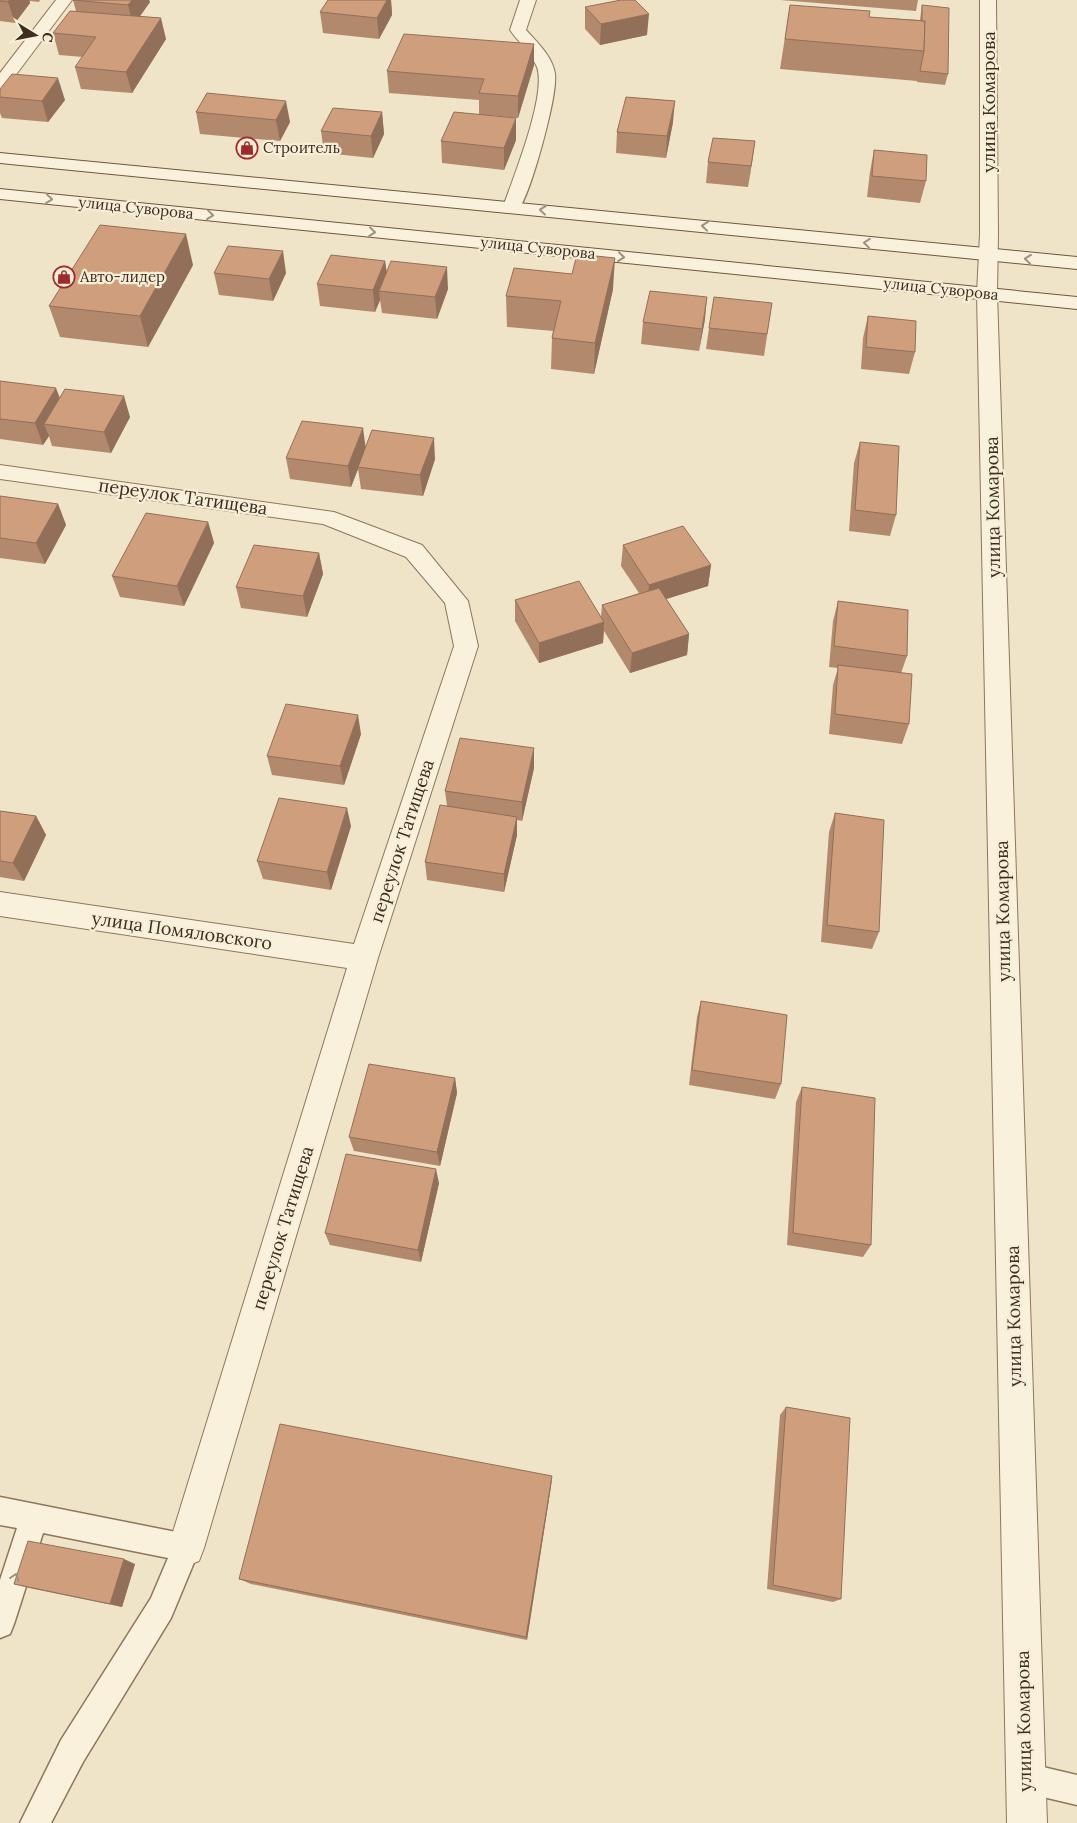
<svg xmlns="http://www.w3.org/2000/svg" width="1077" height="1823" viewBox="0 0 1077 1823" font-family="Lora,serif">
  <style>
    .lines { fill: none; stroke-linecap: round; stroke-linejoin: round }
    .service-casing { stroke: #8d765c; stroke-width: 3 }
    .minor-casing { stroke: #8d765c; stroke-width: 2 }
    .secondary-casing { stroke: #6f573f; stroke-width: 2 }
    .service { fill: #faf1dc; fill-rule: evenodd }
    .minor { fill: #faf1dc; fill-rule: evenodd }
    .secondary { fill: #faf1dc; fill-rule: evenodd }
    .wall { fill: #b2896c }
    .shaded-wall { fill: #916f58 }
    .building { fill: #cf9f7d; stroke: #916f58 }
    .oneway { stroke: #9c907e }
    .labels { text-anchor: middle; stroke-width: 4.5; stroke-linejoin: round; paint-order: stroke }
    .far-poi-label { font-size: 15px; fill: #3d2e20; stroke: #f7eed8; text-anchor: start }
    .far-street-label { font-size: 15px; fill: #3d2e20; stroke: #f7eed8 }
    .street-label { font-size: 18px; fill: #3d2e20; stroke: #f7eed8 }
  </style>
  <rect width="100%" height="100%" fill="#f0e4c8"/>
  <g class="lines">
    <g class="service-casing">
      <g id="service">
        <path d="M0,1497L186,1534L196,1538L200,1548L171,1618L83,1762L51,1823H20L61,1740L151,1598L168,1558L43,1533L14,1624L10,1634L0,1638V1580L17,1528L0,1525Z"/>
        <path d="M1026,1763L1077,1775V1805L1026,1793L1015,1789L1011,1778L1015,1767Z"/>
      </g>
    </g>
    <g class="minor-casing">
      <g id="minor">
        <path d="M56,0H72L6,88L0,89V73Z"/>
        <path d="M520,0H536L526,30C537,42 553,57 555,74C558,95 531,193 518,211L512,212L506,211L503,207C513,178 547,95 537,67C531,53 519,43 510,30Z"/>
        <path d="M980,0H996L998,234L997,293L1047,1823H1007L977,293L980,234Z"/>
        <path d="M0,465L334,512L422,545L468,601L478,646L378,958L204,1548L199,1561L186,1566L173,1561L168,1548L347,968L0,916V892L354,944L454,646L445,603L406,557L323,524L0,479Z"/>
      </g>
    </g>
    <g class="secondary-casing">
      <g id="secondary">
        <path d="M0,153L1077,257V269L0,163Z"/>
        <path d="M0,189L1077,297V309L0,199Z"/>
      </g>
    </g>
    <use href="#service" class="service"/>
    <use href="#minor" class="minor"/>
    <use href="#secondary" class="secondary"/>
  </g>
  <g class="wall">
    <path d="M0,0H40L39,2L30,1V3L15,23L0,21Z"/>
    <path d="M73,0H149L150,2L140,16L166,39L132,93L81,89L75,67L83,57L59,55L53,33L76,11Z"/>
    <path d="M328,0H391L392,15L379,39L323,33L320,12Z"/>
    <path d="M780,0H918L916,11Z"/>
    <path d="M790,5L869,17L920,20L922,5L948,74L945,85L917,82V81L780,69Z"/>
    <path d="M585,7L647,35L600,45L585,29Z"/>
    <path d="M534,44V65L518,118L489,115L516,140L504,170L442,163L441,141L479,114V100L389,93L387,71Z"/>
    <path d="M0,89L65,100L48,122L2,118L0,113Z"/>
    <path d="M207,93L290,122L280,141L200,134L196,112Z"/>
    <path d="M382,112L384,134L373,158L324,153L321,131Z"/>
    <path d="M673,122L666,158L616,153L617,132Z"/>
    <path d="M755,141L748,187L706,183L708,162Z"/>
    <path d="M874,150L926,181L920,203L867,197L870,172Z"/>
    <path d="M385,261L387,273L448,289L437,319L382,313L380,300L375,312L320,306L317,284Z"/>
    <path d="M193,265L148,347L60,337L49,306Z"/>
    <path d="M214,273H286L273,301L219,295Z"/>
    <path d="M613,289L594,374L551,369L552,338L553,331L507,327L506,296Z"/>
    <path d="M772,303L764,356L706,349L709,328Z"/>
    <path d="M868,316L915,352L909,374L861,369L863,338Z"/>
    <path d="M705,319L699,351L641,344L643,322Z"/>
    <path d="M0,381L60,398L130,417L111,453L52,446L49,436L43,445L0,439Z"/>
    <path d="M860,442L896,515L890,536L849,531L854,463Z"/>
    <path d="M365,448L435,459L423,496L361,489L358,469L351,487L290,479L286,458Z"/>
    <path d="M0,496L58,504L66,525L45,564L0,558Z"/>
    <path d="M208,522L214,543L184,606L120,597L112,576Z"/>
    <path d="M623,545L711,565L708,586L666,599L689,634L687,655L630,673L604,631L603,643L539,663L515,621V600L601,617L602,605L639,593L621,566Z"/>
    <path d="M319,553L323,574L307,617L241,608L236,587Z"/>
    <path d="M838,601L907,656L901,673L909,724L902,744L829,734L833,685L838,668L829,667L833,621Z"/>
    <path d="M361,734L344,785L272,775L267,756Z"/>
    <path d="M534,768L522,821L517,820V835L504,892L427,880L425,862L447,806L445,791Z"/>
    <path d="M0,811L36,816L46,835L24,881L0,877Z"/>
    <path d="M835,813L879,932L872,949L821,942L829,832Z"/>
    <path d="M351,826L331,890L263,879L257,861Z"/>
    <path d="M701,1001L781,1084L775,1099L689,1085L697,1017Z"/>
    <path d="M455,1078L457,1093L440,1166L354,1151L349,1137Z"/>
    <path d="M802,1087L871,1245L863,1257L787,1245L796,1102Z"/>
    <path d="M439,1183L421,1262L330,1245L325,1233Z"/>
    <path d="M786,1407L841,1599L833,1602L767,1589L780,1415Z"/>
    <path d="M552,1476L551,1486L527,1640L251,1584L239,1579Z"/>
    <path d="M135,1564L122,1607L29,1588L14,1584Z"/>
  </g>
  <g class="shaded-wall">
    <path d="M10,0H29L30,3L15,23L8,2Z"/>
    <path d="M132,0H149L150,2L133,26L128,5Z"/>
    <path d="M387,0H391L392,15L379,39L377,18Z"/>
    <path d="M649,14L647,35L600,45L601,24Z"/>
    <path d="M161,18L166,39L132,93L126,72Z"/>
    <path d="M534,44V65L518,118V96Z"/>
    <path d="M58,78L65,100L48,122L42,101Z"/>
    <path d="M286,101L290,122L280,141L276,120Z"/>
    <path d="M675,101L673,122L666,158L667,136Z"/>
    <path d="M382,112L384,134L373,158L371,136Z"/>
    <path d="M516,118V140L504,170V148Z"/>
    <path d="M755,141L752,163L748,187L751,166Z"/>
    <path d="M186,234L193,265L148,347L140,316Z"/>
    <path d="M283,251L286,273L273,301L269,279Z"/>
    <path d="M615,258L613,289L594,374L595,343Z"/>
    <path d="M385,261L388,283L379,291L380,300L375,312L373,290Z"/>
    <path d="M447,267L448,289L437,319L435,297Z"/>
    <path d="M707,297L705,319L699,351L702,329Z"/>
    <path d="M56,388L64,409L44,424L49,436L43,445L35,423Z"/>
    <path d="M124,396L130,417L111,453L104,432Z"/>
    <path d="M363,428L366,450L358,467V469L351,487L348,466Z"/>
    <path d="M434,438L435,459L423,496L420,475Z"/>
    <path d="M58,504L66,525L45,564L36,543Z"/>
    <path d="M208,522L214,543L184,606L177,586Z"/>
    <path d="M319,553L323,574L307,617L303,596Z"/>
    <path d="M711,565L708,586L647,605L649,585Z"/>
    <path d="M604,622L603,643L539,663V643Z"/>
    <path d="M689,634L687,655L630,673L632,653Z"/>
    <path d="M358,715L361,734L344,785L340,766Z"/>
    <path d="M534,748V768L522,821V802Z"/>
    <path d="M347,808L351,826L331,890L327,872Z"/>
    <path d="M36,816L46,835L24,881L13,863Z"/>
    <path d="M517,817V835L504,892V874Z"/>
    <path d="M455,1078L457,1093L440,1166L437,1152Z"/>
    <path d="M436,1169L439,1183L421,1262L418,1250Z"/>
    <path d="M552,1476L551,1486L527,1640L526,1637Z"/>
    <path d="M124,1559L135,1564L122,1607L110,1604Z"/>
  </g>
  <g class="building">
    <path d="M0,0H10L8,2L0,1Z"/>
    <path d="M73,0H132L128,5Z"/>
    <path d="M328,0H387L377,18L320,12Z"/>
    <path d="M621,0H635L649,14L601,24L585,7Z"/>
    <path d="M790,5L870,11L869,17L925,21L924,51L785,39Z"/>
    <path d="M922,5L949,8L948,74L920,71L924,51L925,21H922Z"/>
    <path d="M70,11L161,18L126,72L75,67L96,37L53,33Z"/>
    <path d="M404,34L534,44L518,96L479,93L484,79L387,71Z"/>
    <path d="M12,74L58,78L42,101L0,97V89Z"/>
    <path d="M207,93L286,101L276,120L196,112Z"/>
    <path d="M626,97L675,101L667,136L617,132Z"/>
    <path d="M333,108L382,112L371,136L321,131Z"/>
    <path d="M454,112L516,118L504,148L441,141Z"/>
    <path d="M713,138L755,141L751,166L708,162Z"/>
    <path d="M874,150L927,155L926,181L872,176Z"/>
    <path d="M100,225L186,234L140,316L49,306Z"/>
    <path d="M228,246L283,251L269,279L214,273Z"/>
    <path d="M577,254L615,258L595,343L552,338L561,301L506,296L514,268L572,274Z"/>
    <path d="M331,255L385,261L373,290L317,284Z"/>
    <path d="M391,261L447,267L435,297L379,291Z"/>
    <path d="M650,291L707,297L702,329L643,322Z"/>
    <path d="M714,297L772,303L767,334L709,328Z"/>
    <path d="M868,316L916,321L915,352L866,347Z"/>
    <path d="M0,381L56,388L35,423L0,419Z"/>
    <path d="M65,389L124,396L104,432L44,424Z"/>
    <path d="M302,421L363,428L348,466L286,458Z"/>
    <path d="M372,430L434,438L420,475L358,467Z"/>
    <path d="M860,442L899,446L896,515L855,510Z"/>
    <path d="M0,496L58,504L36,543L0,538Z"/>
    <path d="M146,513L208,522L177,586L112,576Z"/>
    <path d="M683,526L711,565L649,585L623,545Z"/>
    <path d="M254,545L319,553L303,596L236,587Z"/>
    <path d="M579,581L604,622L539,643L515,600Z"/>
    <path d="M659,588L689,634L632,653L602,605Z"/>
    <path d="M838,601L908,610L907,656L834,646Z"/>
    <path d="M838,665L912,674L909,724L835,714Z"/>
    <path d="M286,704L358,715L340,766L267,756Z"/>
    <path d="M460,738L534,748L522,802L445,791Z"/>
    <path d="M279,798L347,808L327,872L257,861Z"/>
    <path d="M440,805L517,817L504,874L425,862Z"/>
    <path d="M0,811L36,816L13,863L0,861Z"/>
    <path d="M835,813L884,820L879,932L827,925Z"/>
    <path d="M701,1001L787,1015L781,1084L692,1070Z"/>
    <path d="M369,1064L455,1078L437,1152L349,1137Z"/>
    <path d="M802,1087L875,1098L871,1245L793,1233Z"/>
    <path d="M346,1154L436,1169L418,1250L325,1233Z"/>
    <path d="M786,1407L850,1418L841,1599L773,1585Z"/>
    <path d="M280,1424L552,1476L526,1637L239,1579Z"/>
    <path d="M28,1541L124,1559L110,1604L14,1584Z"/>
  </g>
  <defs><path id="oneway-chevron" d="M-2-3.5L2.5 0L-2 3.5" fill="none" stroke-width="1.6" stroke-linecap="round" stroke-linejoin="round" transform="scale(1.25)"/></defs>
  <g class="oneway">
    <use href="#oneway-chevron" transform="translate(49 199) rotate(6)"/>
    <use href="#oneway-chevron" transform="translate(543 210) rotate(-174)"/>
    <use href="#oneway-chevron" transform="translate(210 215) rotate(6)"/>
    <use href="#oneway-chevron" transform="translate(705 226) rotate(-174)"/>
    <use href="#oneway-chevron" transform="translate(372 232) rotate(6)"/>
    <use href="#oneway-chevron" transform="translate(867 243) rotate(-174)"/>
    <use href="#oneway-chevron" transform="translate(621 257) rotate(6)"/>
    <use href="#oneway-chevron" transform="translate(1028 259) rotate(-174)"/>
    <use href="#oneway-chevron" transform="translate(15 1577) rotate(-72)"/>
  </g>
  <defs>
    <g id="shop-ring" transform="scale(1.125)"><circle r="9.5" fill="#f7eed8" stroke="#9e2a2b" stroke-width="1.5"/><path d="M-5-2.5h2.3a2.7 3.5 0 0 1 5.4 0H5L5.5 6h-11ZM-1.5-2.5h3a1.5 2.3 0 0 0-3 0Z" fill="#9e2a2b"/></g>
  </defs>
  <g fill-rule="evenodd">
    <use href="#shop-ring" x="247" y="148"/>
    <use href="#shop-ring" x="64" y="277"/>
  </g>
  <g class="labels">
    <g class="far-poi-label">
      <text x="263" y="153">Строитель</text>
      <text x="80" y="282">Авто-лидер</text>
    </g>
    <g class="far-street-label">
      <text transform="translate(136 208) rotate(6)" y="5">улица Суворова</text>
      <text transform="translate(538 248) rotate(6)" y="5">улица Суворова</text>
      <text transform="translate(941 289) rotate(6)" y="5">улица Суворова</text>
    </g>
    <g class="street-label">
      <text transform="translate(989 102) rotate(-90)" y="6">улица Комарова</text>
      <text transform="translate(183 497) rotate(8)" y="6">переулок Татищева</text>
      <text transform="translate(993 507) rotate(-91)" y="6">улица Комарова</text>
      <text transform="translate(402 841) rotate(-72)" y="6">переулок Татищева</text>
      <text transform="translate(1003 911) rotate(-91)" y="6">улица Комарова</text>
      <text transform="translate(182 931) rotate(8)" y="6">улица Помяловского</text>
      <text transform="translate(283 1228) rotate(-73)" y="6">переулок Татищева</text>
      <text transform="translate(1014 1316) rotate(-91)" y="6">улица Комарова</text>
      <text transform="translate(1024 1721) rotate(-91)" y="6">улица Комарова</text>
    </g>
  </g>
  <g transform="translate(35 35) rotate(100)" stroke="#f7eed8" stroke-width="4" paint-order="stroke">
  <path d="M0-4L9 19L0 12L-9 19Z" fill="#3d2e20"/>
  <text y="-8" font-size="14" font-weight="bold" text-anchor="middle" fill="#3d2e20">С</text>
  </g>
</svg>
